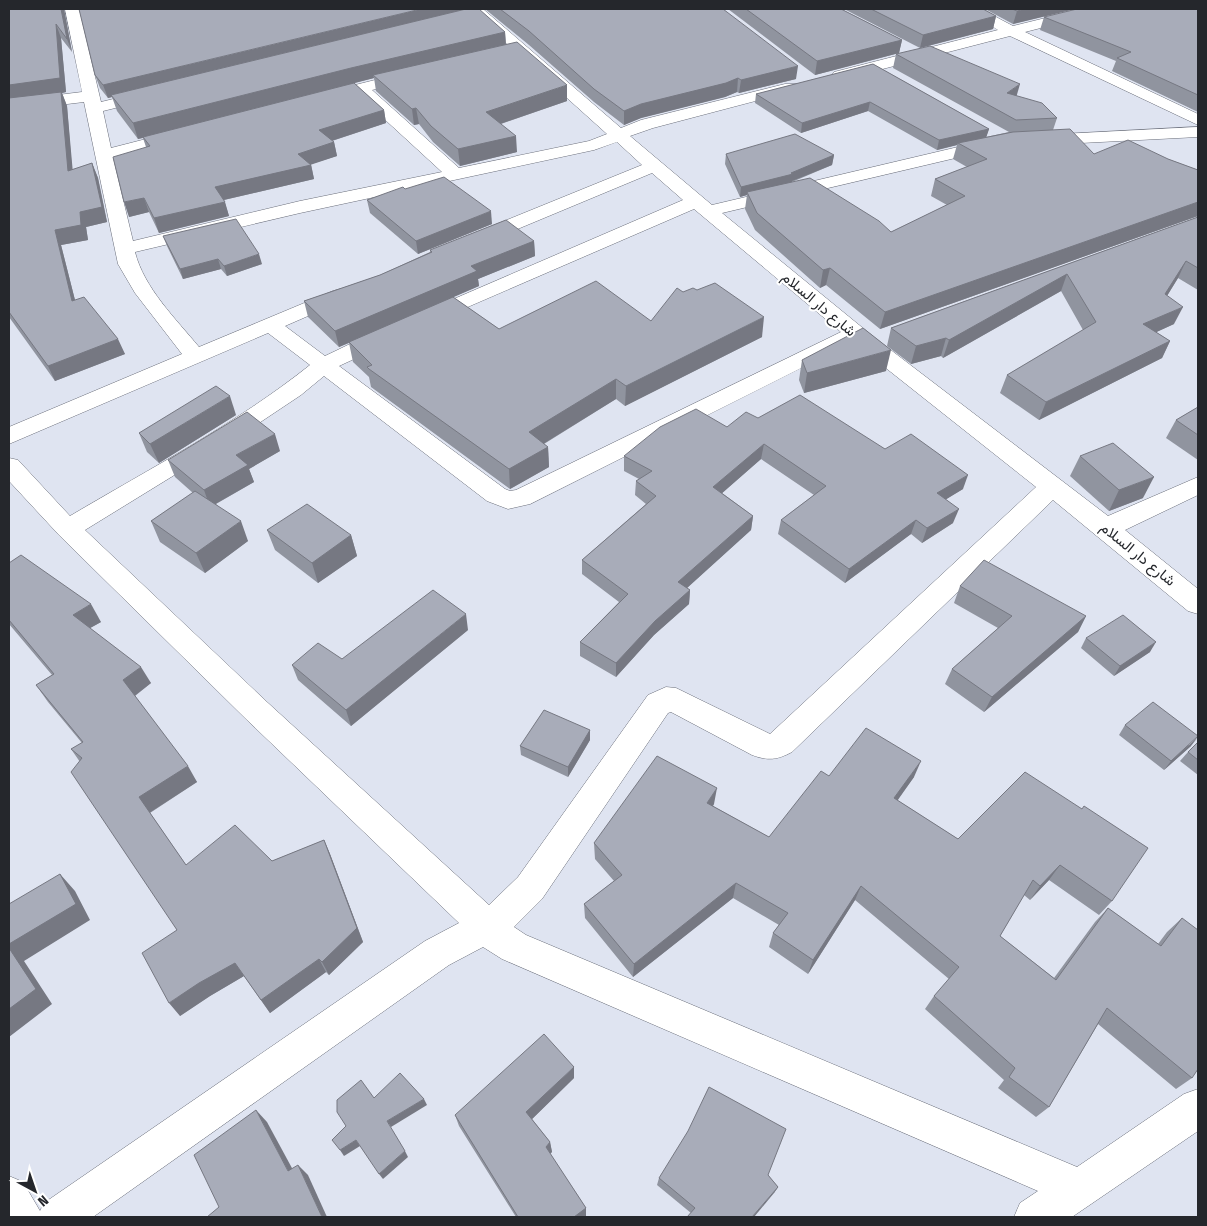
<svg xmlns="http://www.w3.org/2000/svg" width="1207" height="1226" viewBox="0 0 1207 1226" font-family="'Fira Sans Condensed',Vazirmatn,sans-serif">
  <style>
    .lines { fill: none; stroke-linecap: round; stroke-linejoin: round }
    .minor-casing { stroke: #6a6e7a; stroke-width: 1 }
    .minor { fill: #fff; fill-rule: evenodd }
    .wall { fill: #90949f }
    .shaded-wall { fill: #767882 }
    .building { fill: #a8acb9; stroke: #767882 }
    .labels { text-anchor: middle; stroke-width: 4; stroke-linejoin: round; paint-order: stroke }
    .far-street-label { font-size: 15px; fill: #25272c; stroke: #fff }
  </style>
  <rect width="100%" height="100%" fill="#dfe4f1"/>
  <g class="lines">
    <g class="minor-casing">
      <g id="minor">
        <path d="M65,9H79L101,102L150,90L156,92L158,95L156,98L103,111L111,148L181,130L187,131L189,135L187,139L113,158L133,241L300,201L442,172L357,94L325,102L319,100L317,97L319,94L411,71L417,73L419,76L417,79L372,90L459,168L589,141L607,134L468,9H483L621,128L641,120L785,84H797L799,87L797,90L653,128L630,136L712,205L992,139L998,140L1001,144L998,148L722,213L875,338L1108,516L1198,477V495L1125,530L1198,589V614L1188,611L1053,500L792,752C777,760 768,761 752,755L671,712L668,713L542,899L514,927L526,935L1077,1167L1184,1094L1198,1089V1131L1072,1217H1014L1020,1203L1038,1191L502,959L483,947L449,965L93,1217H9V1176L23,1182L40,1211L44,1203L425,941L459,923L247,720L59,535L9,481V458L18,460L70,516C151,468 236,424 310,365L268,333L9,444V427L182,354L135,293L118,264L84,102L9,111V101L82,92ZM617,142L642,165L470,235L467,239L470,243L477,245L484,243L652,173L683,200L419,314L416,318L419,322L426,324L433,322L694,209L841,332L516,490L510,491L505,489L339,366L393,341L396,336L393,331L385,330L377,331L325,356L285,326L347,299L350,295L347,291L340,289L333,291L199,347C176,319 144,288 135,252L300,213L594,150ZM853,342L1036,487L770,734L676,688L666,687L648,695L518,877L489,905L267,702L85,530L259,423L301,395L324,376L487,501L508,509L530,504Z"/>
        <path d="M964,9H981L1013,26L1082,9H1105L1103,12L1025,32L1198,114V125L1010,36L840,80L834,78L832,75L834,72L998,30Z"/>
        <path d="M1198,127V137L1042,145L1036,144L1033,140L1036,136L1042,135Z"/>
      </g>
    </g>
    <use href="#minor" class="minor"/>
  </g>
  <g class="wall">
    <path d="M9,9H64L72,52L61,38L66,92L62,93L67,106L72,170L92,163L98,178L107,222L86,227L88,240L61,245L75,300L125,354L55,381L9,317Z"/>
    <path d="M485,9H723L796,79L739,93L737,92L725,97L641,118L624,125L594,102L529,45Z"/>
    <path d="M728,9H841L902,40L899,53L815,75Z"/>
    <path d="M844,9H983L996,16L993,29L920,48Z"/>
    <path d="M985,9H1075L1013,24Z"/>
    <path d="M1198,9V112L1112,71L1116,61L1040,30L1044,17Z"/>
    <path d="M505,32L506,44L567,101L501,124L517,152L460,166L433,142L419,124L414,125L376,91L374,78L354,83L384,110L386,123L332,141L334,142L337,156L311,164L314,179L224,200L229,216L159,233L149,212L129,217L146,147L143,138L138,139L117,111L112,97L108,98L100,88L95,75Z"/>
    <path d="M896,54L1016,96L1057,118L1053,130L1094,154L1168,159L1198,170V216L880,329L826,285L820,288L755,230L745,209L747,195L740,197L725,164L726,154L834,155L832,165L792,182L891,232L947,205L931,196L935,179L967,167L953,159L957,145L937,150L868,111L801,133L755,103L756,94L873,64L989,129L986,137L1009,132L893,68Z"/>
    <path d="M405,189L492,224L418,254L370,213L367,200Z"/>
    <path d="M1198,217V290L1178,278L1167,296L1174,324L1156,332L1170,341L1162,358L1039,420L1000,393L1007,375L1083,330L1061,291L943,358L941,356L911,364L887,346L891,328Z"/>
    <path d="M163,236L262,264L227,276L221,269L183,279L167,246Z"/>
    <path d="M534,241L535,256L478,279L479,286L453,297L499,329L651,321L683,292L762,337L625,406L616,399L544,444L548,447L549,467L510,489L371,387L369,377L353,362L349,343L339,347L308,317L304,301L380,275L430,252V250Z"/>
    <path d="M802,360L886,371L804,393L799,380Z"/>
    <path d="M1198,407V460L1166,438L1176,420Z"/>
    <path d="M236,415L159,463L147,452L139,433Z"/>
    <path d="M758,418L885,449L963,489L946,499L953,523L922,543L911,534L845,583L778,534L781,520L814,495L761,459L722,493L753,516L751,530L687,588L690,590L689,604L654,635L616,677L580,656V642L619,602L582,574V560L646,504L635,495L636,481L639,479L624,471V456Z"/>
    <path d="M280,451L249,469L254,482L216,504L248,541L205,573L160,542L151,521L193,493L175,477L168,460Z"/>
    <path d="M1080,456L1143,498L1109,511L1070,476Z"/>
    <path d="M267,530L351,535L357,556L318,583L275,550Z"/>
    <path d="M9,563L101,622L90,628L151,683L135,696L197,782L150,813L186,865L272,861L324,840L330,854L363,942L329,975L326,972L270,1013L244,976L210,996L180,1016L177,930L80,762L71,749L82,743L48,702L36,685L52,675L9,624V625Z"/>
    <path d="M960,586L1086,616L1078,632L984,712L945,684L952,669L998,628L954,603Z"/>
    <path d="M468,630L351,726L298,680L292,665L342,659Z"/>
    <path d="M1086,638L1150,652L1114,676L1081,648Z"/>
    <path d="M1125,725L1191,746L1164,770L1119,735Z"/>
    <path d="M590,730V740L568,777L521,755L520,746Z"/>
    <path d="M1198,742V775L1180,761L1188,752Z"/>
    <path d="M1025,772L1112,901L1099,915L1049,880L1030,900L1024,895L1000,936L1054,978L1095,922L1108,908L1158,944L1167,932L1182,918L1192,1078L1176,1089L1098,1024L1049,1107L1036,1117L998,1088L1004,1080L925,1009L934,996L949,979L855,900L808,974L769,947L773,933L779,925L733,898L633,977L585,918L584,904L614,881L595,859L594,843L714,804L713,806L769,837L829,776L914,777L897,800L958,839Z"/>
    <path d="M574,1078L532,1119L550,1142L552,1152L550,1154L586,1208V1216L584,1217H516L459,1126L455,1115Z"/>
    <path d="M768,1175L778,1187L774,1193L691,1213L657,1185L659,1178Z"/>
  </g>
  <g class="shaded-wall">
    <path d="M61,9H64L72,52L67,39Z"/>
    <path d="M421,9H468L111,95L112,97L108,98L103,85Z"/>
    <path d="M1026,9H1075L1013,24L1017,11Z"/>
    <path d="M996,16L993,29L920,48L923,35Z"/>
    <path d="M56,24L61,38L66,92L62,93L67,106L74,185L9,99V85Z"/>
    <path d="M505,32L506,47L373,75L374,78L138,139L133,123L351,68Z"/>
    <path d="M902,40L899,53L815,75L817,61Z"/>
    <path d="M798,66L796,79L739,93L741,80Z"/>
    <path d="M738,78L737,92L725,97L641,118L624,125V111L641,104Z"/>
    <path d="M1020,84L1016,98L1007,93Z"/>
    <path d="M567,85V101L488,128L486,112Z"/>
    <path d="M870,102L868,111L801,133L802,123Z"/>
    <path d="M416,108L419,124L414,125L412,109Z"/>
    <path d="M384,110L386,123L322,144L319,130Z"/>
    <path d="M989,129L986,138L958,143L957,145L937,150L939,140Z"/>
    <path d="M516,136L517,152L460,166L458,149Z"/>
    <path d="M334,142L337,156L307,166L311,165L314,179L219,201L215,187L298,154Z"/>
    <path d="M834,155L832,165L792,181V184L747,192V195L740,197L741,187L791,173Z"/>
    <path d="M92,163L98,178L107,222L86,227L88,240L61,245L79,316L72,301L55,230L80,212Z"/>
    <path d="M144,198L149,212L129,217L124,202Z"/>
    <path d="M225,202L229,216L159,233L154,218Z"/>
    <path d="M1198,202V216L880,329L885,312Z"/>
    <path d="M491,211L492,224L418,254L416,241Z"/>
    <path d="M534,241L535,256L478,279L479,286L339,347L335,331L471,266Z"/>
    <path d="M259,254L262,264L227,276L224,266Z"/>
    <path d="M218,259L221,269L183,279L180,269Z"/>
    <path d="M1186,261L1178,278L1157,312L1165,294Z"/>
    <path d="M830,268L826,285L820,288L823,270Z"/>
    <path d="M1067,274L1061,291L943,358L949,340Z"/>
    <path d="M1183,307L1174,324L1135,342L1143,324Z"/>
    <path d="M764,317L762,337L625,406L626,386Z"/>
    <path d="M946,338L941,356L911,364L916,346Z"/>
    <path d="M118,339L125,354L55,381L48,366Z"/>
    <path d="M1170,341L1162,358L1039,420L1046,402Z"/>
    <path d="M891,350L886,371L804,393L807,373Z"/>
    <path d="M616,379V399L530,452L529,432Z"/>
    <path d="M230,396L236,415L159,463L150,444Z"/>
    <path d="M275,434L280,451L249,469L254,482L210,507L204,490L236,455Z"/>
    <path d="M764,444L761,459L712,502L713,487Z"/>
    <path d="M548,447L549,467L510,489L509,469Z"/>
    <path d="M968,475L963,489L932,508L937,493Z"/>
    <path d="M1154,477L1143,498L1109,511L1119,490Z"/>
    <path d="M959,509L953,523L922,543L927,528Z"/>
    <path d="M753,516L751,530L677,597L678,582Z"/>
    <path d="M916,520L911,534L845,583L849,569Z"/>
    <path d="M241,521L248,541L205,573L196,553Z"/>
    <path d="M351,535L357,556L318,583L312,563Z"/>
    <path d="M690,590L689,604L654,635L616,677V663L655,621Z"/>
    <path d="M91,604L101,622L83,632L73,615Z"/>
    <path d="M466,614L468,630L351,726L346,710Z"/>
    <path d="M1086,616L1078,632L984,712L992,697Z"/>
    <path d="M1156,642L1150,652L1114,676L1120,666Z"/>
    <path d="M141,667L151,683L133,697L123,680Z"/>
    <path d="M590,730V740L568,777V767Z"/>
    <path d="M1198,737L1191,746L1164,770L1171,761Z"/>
    <path d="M921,761L914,777L888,814L894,798Z"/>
    <path d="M188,766L197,782L149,813L139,797Z"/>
    <path d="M717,788L714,804L705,818L707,803Z"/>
    <path d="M324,840L330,854L363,942L329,975L322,962Z"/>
    <path d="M1060,865L1049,880L1030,900L1040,886Z"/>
    <path d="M60,874L75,891L90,920L24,961L52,1004L9,1037V944Z"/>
    <path d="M736,883L733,898L633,977L634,964Z"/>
    <path d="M861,886L855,900L808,974L813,960Z"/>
    <path d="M319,959L326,972L270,1013L261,1000Z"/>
    <path d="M235,963L244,976L210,996L180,1016L169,1003L199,983Z"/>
    <path d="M574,1067V1078L528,1123L526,1112Z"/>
    <path d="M424,1099L427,1105L391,1127L387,1121Z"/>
    <path d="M256,1110L267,1122L299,1181L288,1171Z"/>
    <path d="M356,1140L360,1146L344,1156L340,1150Z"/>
    <path d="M550,1142L552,1152L547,1156L546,1147Z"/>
    <path d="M405,1151L408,1157L383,1179L379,1174Z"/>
    <path d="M298,1165L308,1175L327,1217H322Z"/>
    <path d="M778,1187L774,1193L754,1217H752Z"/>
    <path d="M586,1208V1216L584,1217H574Z"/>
  </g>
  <g class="building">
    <path d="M9,9H61L67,39L56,24L60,78L9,85Z"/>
    <path d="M79,9H421L103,85L95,75Z"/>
    <path d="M466,9H479L505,32L351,68L133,123L111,95Z"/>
    <path d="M500,9H723L798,66L741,80L738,78L726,83L641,104L624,111L594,89L529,31Z"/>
    <path d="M746,9H841L902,40L817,61Z"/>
    <path d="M871,9H983L996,16L923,35Z"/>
    <path d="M1012,9H1026L1017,11Z"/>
    <path d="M1077,9H1198V95L1117,58L1131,52L1044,17Z"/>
    <path d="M517,42L567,85L486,112L516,136L458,149L431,126L416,108L412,109L373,75Z"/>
    <path d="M930,46L1020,84L1007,93L1042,103L1057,118L1016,120L896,54Z"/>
    <path d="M873,64L989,129L939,140L870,102L802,123L756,94Z"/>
    <path d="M354,83L384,110L319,130L334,142L298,154L311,165L215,187L225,202L154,218L144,198L124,202L113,157L150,146L143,137Z"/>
    <path d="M61,92L68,171L92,163L102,207L80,212L81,225L55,230L72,301L84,297L118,339L48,366L9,312V98Z"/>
    <path d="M1070,129L1094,154L1128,140L1168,159L1198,170V202L885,312L830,268L823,270L757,213L747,192L810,178L879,221L891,232L965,196L935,179L987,159L958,143L1013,132Z"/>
    <path d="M795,134L834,155L791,173L793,174L741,187L726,154Z"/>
    <path d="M444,177L491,211L416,241L367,200L403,187L405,189Z"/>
    <path d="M1198,217V268L1186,261L1165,294L1183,307L1143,324L1170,341L1046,402L1007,375L1096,322L1067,274L949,340L946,338L916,346L891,328Z"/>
    <path d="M236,219L259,254L224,266L218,259L180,269L163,236Z"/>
    <path d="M506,220L534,241L471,266L477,271L335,331L304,301L380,275L432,252L430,250Z"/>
    <path d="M596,281L651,321L677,288L683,292L693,288L697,290L715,283L764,317L626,386L616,379L529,432L548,447L509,469L369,369L367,367L372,365L349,342L453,297L499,329Z"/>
    <path d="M863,328L891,350L807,373L802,360Z"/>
    <path d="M216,386L230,396L150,444L139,433Z"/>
    <path d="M800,395L885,449L911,434L968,475L937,493L959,509L927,528L916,520L849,569L781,520L826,486L764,444L713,487L753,516L678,582L690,590L655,621L616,663L580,642L628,594L582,560L656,496L636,481L652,471L624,456L660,427L696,409L727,427L746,412L758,418Z"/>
    <path d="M1198,407V435L1176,420Z"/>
    <path d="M247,412L275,434L236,455L248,465L204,490L168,460Z"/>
    <path d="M1113,443L1154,477L1119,490L1080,456Z"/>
    <path d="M195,491L241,521L196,553L151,521Z"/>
    <path d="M307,504L351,535L312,563L267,530Z"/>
    <path d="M21,555L91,604L73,615L141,667L123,680L188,766L139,797L186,865L235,825L272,861L324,840L357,928L322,962L319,959L261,1000L235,963L199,983L169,1003L142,953L177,930L71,772L82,758L71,749L83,742L36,685L54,674L9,620V563Z"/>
    <path d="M984,560L1086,616L992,697L952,669L1012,616L960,586Z"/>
    <path d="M433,590L466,614L346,710L292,665L318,643L342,659Z"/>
    <path d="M1123,615L1156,642L1120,666L1086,638Z"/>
    <path d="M1153,702L1198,736L1171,761L1125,725Z"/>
    <path d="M544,710L590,730L568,767L520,746Z"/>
    <path d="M866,728L921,761L894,798L958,839L1025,772L1082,809L1084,806L1148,848L1112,901L1060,865L1040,886L1033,880L1000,936L1056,980L1108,908L1161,946L1182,918L1198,930V1069L1192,1078L1107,1008L1049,1107L1009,1077L1015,1068L934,996L959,967L861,886L813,960L773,933L788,913L736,883L634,964L584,904L622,875L594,843L657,756L717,788L707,803L769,837L821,771L829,776Z"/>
    <path d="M1198,742V760L1188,752Z"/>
    <path d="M60,874L76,904L9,944V904Z"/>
    <path d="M9,948L36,989L9,1009Z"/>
    <path d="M544,1034L574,1067L526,1112L550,1142L546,1147L586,1208L574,1217H518L455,1115Z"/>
    <path d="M400,1073L424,1099L387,1121L405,1151L379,1174L356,1140L340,1150L332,1140L346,1126L337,1112V1100L361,1080L374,1098Z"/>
    <path d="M709,1087L786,1129L768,1175L778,1187L752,1217H687L695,1208L659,1178L688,1131Z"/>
    <path d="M256,1110L288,1171L298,1165L322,1217H207L219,1207L194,1155Z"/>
  </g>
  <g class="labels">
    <g class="far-street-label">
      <text transform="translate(819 304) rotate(40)" y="5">شارع دار السلام</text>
      <text transform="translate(1138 554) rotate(39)" y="5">شارع دار السلام</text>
    </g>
  </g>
  <rect width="1207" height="1226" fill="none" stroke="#25272c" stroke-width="20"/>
  <g transform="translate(35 1191) rotate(140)" stroke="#ffffff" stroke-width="4" paint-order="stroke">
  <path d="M0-4L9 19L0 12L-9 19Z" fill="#25272c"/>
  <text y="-8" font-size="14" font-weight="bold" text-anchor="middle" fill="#25272c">N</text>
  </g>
</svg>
